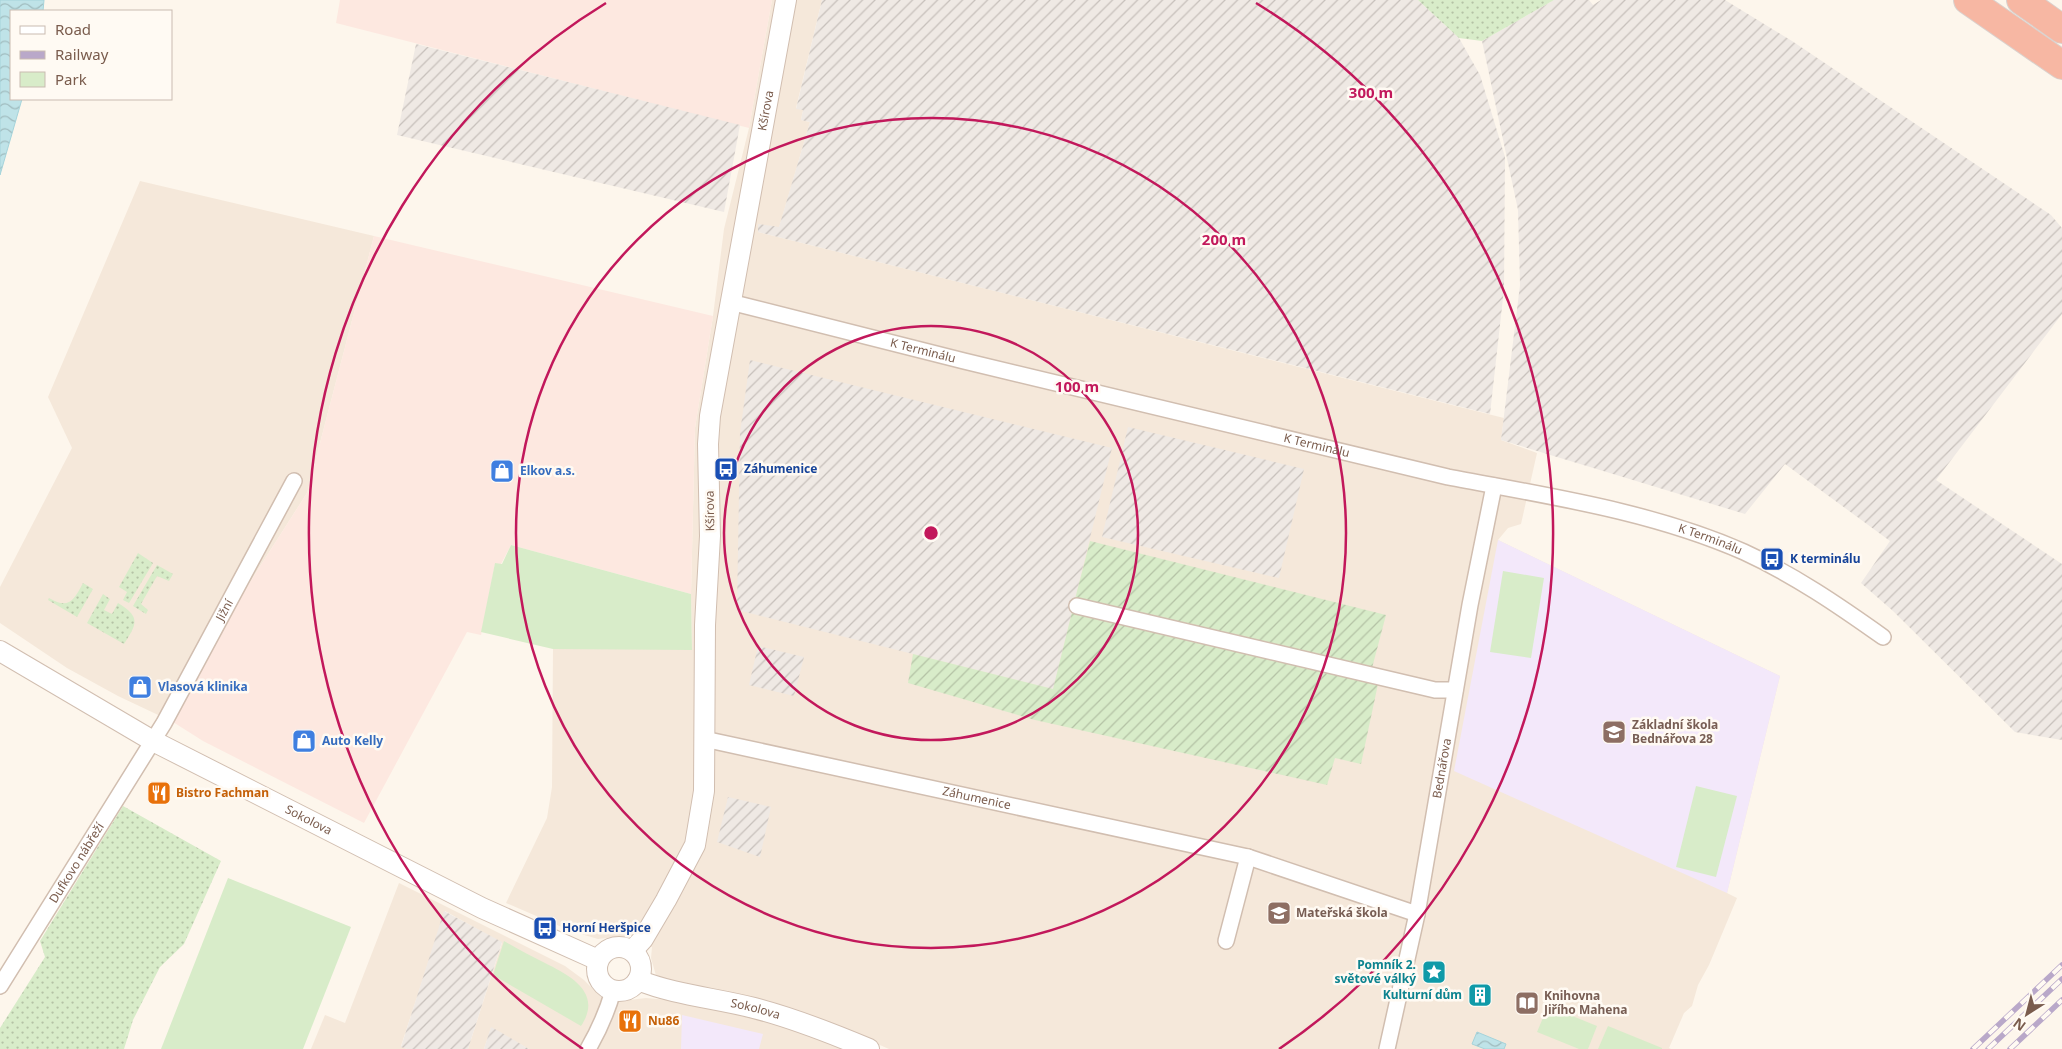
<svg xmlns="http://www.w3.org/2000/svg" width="2062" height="1049" viewBox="0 0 2062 1049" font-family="'Noto Sans',sans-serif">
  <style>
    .residential { fill: #f5e8da }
    .commercial { fill: #fde8e0 }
    .industrial { fill: url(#industrial-furrows) }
    .education { fill: #f3e8fa }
    .grass { fill: url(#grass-dots) }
    .park { fill: #d8ecc9 }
    .garden { fill: url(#garden-furrows) }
    .water { fill: url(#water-waves); stroke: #a5d3da }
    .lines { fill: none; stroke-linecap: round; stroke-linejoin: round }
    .minor-casing { stroke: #d1beb0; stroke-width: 18 }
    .tertiary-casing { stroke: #d1beb0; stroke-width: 22 }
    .motorway-casing { stroke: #dad1cd; stroke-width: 30 }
    .minor { stroke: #fff; stroke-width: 15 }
    .tertiary { stroke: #fff; stroke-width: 20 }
    .motorway { stroke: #f7b7a3; stroke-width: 28 }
    .rail-casing { stroke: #b9a8c9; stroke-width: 5.5 }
    .rail { stroke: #fffaf3; stroke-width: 4; stroke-dasharray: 11; stroke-linecap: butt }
    .ring { fill: none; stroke: #c2185b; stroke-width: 2.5 }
    .labels { text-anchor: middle; stroke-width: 5; stroke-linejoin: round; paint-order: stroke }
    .street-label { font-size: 12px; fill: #7a5c4d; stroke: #fffaf3 }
    .transit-label { font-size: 12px; font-weight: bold; fill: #164399; stroke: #fffaf3; text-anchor: start }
    .shop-label { font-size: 12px; font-weight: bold; fill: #366cbe; stroke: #fffaf3; text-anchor: start }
    .education-label { font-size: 12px; font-weight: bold; fill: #785e54; stroke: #fffaf3; text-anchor: start }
    .food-label { font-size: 12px; font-weight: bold; fill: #c56008; stroke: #fffaf3; text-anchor: start }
    .culture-label { font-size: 12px; font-weight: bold; fill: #0d838f; stroke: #fffaf3; text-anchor: end }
    .centre { fill: #c2185b; stroke: #fffaf3; stroke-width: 2.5 }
    .ring-label { font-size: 15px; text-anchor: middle; font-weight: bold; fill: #c2185b; stroke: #fffaf3; stroke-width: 5; stroke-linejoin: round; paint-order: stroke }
  </style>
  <defs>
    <pattern id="industrial-furrows" width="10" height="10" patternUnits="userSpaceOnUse" patternTransform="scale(1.25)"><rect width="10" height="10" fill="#efe9e4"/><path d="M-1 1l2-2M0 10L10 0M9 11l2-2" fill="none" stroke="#c7c0bb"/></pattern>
    <pattern id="grass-dots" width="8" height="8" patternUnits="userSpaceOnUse" patternTransform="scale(1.25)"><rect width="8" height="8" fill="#d8ecc9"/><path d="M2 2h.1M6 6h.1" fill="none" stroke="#b4c2a5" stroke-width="1.8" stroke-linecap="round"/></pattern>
    <pattern id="garden-furrows" width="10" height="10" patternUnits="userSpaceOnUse" patternTransform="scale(1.25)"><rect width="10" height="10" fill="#d8ecc9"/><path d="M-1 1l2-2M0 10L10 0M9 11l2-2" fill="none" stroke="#b4c2a5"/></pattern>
    <pattern id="water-waves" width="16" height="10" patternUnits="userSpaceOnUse" patternTransform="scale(1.25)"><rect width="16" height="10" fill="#bfe3e8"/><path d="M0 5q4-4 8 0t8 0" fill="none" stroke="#a0bbbe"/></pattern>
  </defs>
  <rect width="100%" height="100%" fill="#fdf6ec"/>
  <g class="residential">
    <path d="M772,0H822L796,108L803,110L801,120L810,122L779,228L758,232L1504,418L1501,440L1537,453L1521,524L1508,528L1498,540L1780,676L1727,893L1737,898L1709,965L1698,985L1692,1006L1684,1013L1669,1048L1671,1049H889L834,1025L657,979L651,958L652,947L626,936L598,939L571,931L506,903L547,818L552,787L553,649H692L691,594L695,428L713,316L724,229L749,128Z"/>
    <path d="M140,181L374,236L307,493L234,607L173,722L118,696L67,668L0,623V587L72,448L48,397Z"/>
    <path d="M399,883L565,966L584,980L599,995L613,1002L646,998L691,1002L786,1026L853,1049H529L491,1028L484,1049H468L502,943L445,911L401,1046L407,1049H311L325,1015L345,1023Z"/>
  </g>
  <g class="commercial">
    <path d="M340,0H772L749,128L336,23Z"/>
    <path d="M374,236L713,316L695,428L691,594L511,545L501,564H495L481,635L467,632L364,823L203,741L173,722L234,607L307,493Z"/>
  </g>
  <g class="industrial">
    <path d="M822,0H1418L1459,38L1480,75L1505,157L1504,289L1490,414L758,232V224L779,227L810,122L801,120L803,110L796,109Z"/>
    <path d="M1554,0H1589L1593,5L1601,0H1725L1792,41L2051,215L2062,228V314L1936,480L2062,564V740L2015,732L1893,611L1861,583L1890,541L1785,464L1745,514L1501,440L1520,285L1518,210L1482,41Z"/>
    <path d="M416,44L740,125L724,212L397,135Z"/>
    <path d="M750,360L1112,448L1053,689L737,610L740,433Z"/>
    <path d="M1128,427L1304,469L1279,578L1102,537Z"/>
    <path d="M758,646L804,657L794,696L749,685Z"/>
    <path d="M728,797L771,807L760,857L717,842Z"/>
    <path d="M444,911L502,942L468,1049H407L401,1047Z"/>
    <path d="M491,1027L502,1033L529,1049H484Z"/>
  </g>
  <g class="education">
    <path d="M1498,540L1780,676L1727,893L1454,771Z"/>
    <path d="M682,1015L763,1034L759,1049H681Z"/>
  </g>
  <g class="grass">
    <path d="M1418,0H1554L1482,41L1459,38Z"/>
    <path d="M138,553L153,563L129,603L123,600L127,592L119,587Z"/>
    <path d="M157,565L173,574L169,581L157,576L141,604L148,610L146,614L133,606Z"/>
    <path d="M83,583L93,589L77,617L48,600L49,598C69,610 74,600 83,583Z"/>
    <path d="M103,594L110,599L104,610L112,614L118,603C141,617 137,624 124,644L87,623Z"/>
    <path d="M123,806L221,861L184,944L160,967L133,1020L124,1049H0V1028L45,957L40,941Z"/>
  </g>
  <g class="park">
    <path d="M511,545L691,594L692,650L553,649L481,632L495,563L502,564Z"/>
    <path d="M1503,571L1544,578L1531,658L1490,652Z"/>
    <path d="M1696,786L1737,796L1716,877L1676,867Z"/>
    <path d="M228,878L351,927L303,1049H161Z"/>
    <path d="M504,941C518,949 531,956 545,963C571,976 603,993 581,1026L493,975Z"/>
    <path d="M1548,1006L1597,1026L1588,1049H1579L1537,1032Z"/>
    <path d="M1608,1026L1662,1048V1049H1598Z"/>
  </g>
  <g class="garden">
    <path d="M1090,541L1386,615L1372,668L1075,599Z"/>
    <path d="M1073,608L1378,684L1361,764L1335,758L1327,785L1035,720L908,683L913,654L1053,689Z"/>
  </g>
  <g class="water">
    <path d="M0,0H44L43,11H11V99H22L0,175Z"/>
    <path d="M1477,1032L1506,1044L1504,1049H1485L1472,1044Z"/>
  </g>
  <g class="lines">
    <g class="minor-casing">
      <g id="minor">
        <path id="s1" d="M730,302L964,361L1448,477C1547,496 1651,511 1744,552C1794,575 1838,605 1883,637"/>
        <path d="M1077,606L1435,690H1455"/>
        <path id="s2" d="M704,739L1248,857L1417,914"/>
        <path d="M1226,941L1248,857"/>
        <path id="s3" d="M0,986L164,723L294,481"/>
        <path d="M588,1049C599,1030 607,1012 613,991"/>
        <path id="s4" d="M1387,1049L1417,914L1470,605L1494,486"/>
      </g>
    </g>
    <g class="tertiary-casing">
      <g id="tertiary">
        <path id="s5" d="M0,651L153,741L482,908L598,960"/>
        <circle cx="619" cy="969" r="22"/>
        <path id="s6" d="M632,951L643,939L666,900L695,845L704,791L705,625L710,536L708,444L710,416L786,0"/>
        <path id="s7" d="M638,980C675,995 715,998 754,1008C793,1018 831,1033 869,1049"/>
      </g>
    </g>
    <g class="motorway-casing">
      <g id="motorway">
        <path d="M1968,0L2062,65"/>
        <path d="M2021,0L2062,29"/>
      </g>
    </g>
    <use href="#minor" class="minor"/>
    <use href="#tertiary" class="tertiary"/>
    <use href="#motorway" class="motorway"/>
    <g class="rail-casing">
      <g id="rail">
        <path d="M1973,1049L2062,965"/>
        <path d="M1988,1049L2062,979"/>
        <path d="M2010,1049L2062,1000"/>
      </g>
    </g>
    <use href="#rail" class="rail"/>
  </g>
  <g class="ring">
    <circle cx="931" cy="533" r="207"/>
    <circle cx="931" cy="533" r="415"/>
    <path d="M583 1049A622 622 0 0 1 606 3M1256 3A622 622 0 0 1 1279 1049"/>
  </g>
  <defs>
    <g id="bus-square" transform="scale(1.25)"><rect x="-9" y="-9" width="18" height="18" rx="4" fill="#1a4fb4" stroke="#fffaf3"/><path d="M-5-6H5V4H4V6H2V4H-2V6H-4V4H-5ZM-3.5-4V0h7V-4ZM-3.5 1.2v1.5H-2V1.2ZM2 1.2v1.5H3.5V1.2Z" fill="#fff"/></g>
    <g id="shop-square" transform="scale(1.25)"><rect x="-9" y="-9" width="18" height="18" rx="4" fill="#3f7fe0" stroke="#fffaf3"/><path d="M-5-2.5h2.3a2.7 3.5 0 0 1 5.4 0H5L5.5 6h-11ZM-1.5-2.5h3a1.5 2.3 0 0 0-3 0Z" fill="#fff"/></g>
    <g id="school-square" transform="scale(1.25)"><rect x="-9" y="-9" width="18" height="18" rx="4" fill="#8d6e63" stroke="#fffaf3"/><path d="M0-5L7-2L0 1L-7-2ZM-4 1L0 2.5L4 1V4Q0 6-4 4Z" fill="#fff"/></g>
    <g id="restaurant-square" transform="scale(1.25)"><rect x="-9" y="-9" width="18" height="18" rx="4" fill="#e8710a" stroke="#fffaf3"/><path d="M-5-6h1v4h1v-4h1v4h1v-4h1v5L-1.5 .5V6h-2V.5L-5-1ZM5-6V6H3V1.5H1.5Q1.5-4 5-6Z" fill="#fff"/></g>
    <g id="sight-square" transform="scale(1.25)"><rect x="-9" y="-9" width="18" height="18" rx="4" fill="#0f9aa8" stroke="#fffaf3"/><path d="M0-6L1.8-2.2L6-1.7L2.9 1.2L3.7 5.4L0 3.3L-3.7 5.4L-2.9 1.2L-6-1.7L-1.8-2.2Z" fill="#fff"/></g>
    <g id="building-square" transform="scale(1.25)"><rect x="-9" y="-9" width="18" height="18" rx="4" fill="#0f9aa8" stroke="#fffaf3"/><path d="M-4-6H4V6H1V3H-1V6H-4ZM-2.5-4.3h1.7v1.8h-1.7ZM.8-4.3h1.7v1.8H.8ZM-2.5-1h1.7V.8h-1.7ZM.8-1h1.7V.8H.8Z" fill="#fff"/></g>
    <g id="library-square" transform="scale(1.25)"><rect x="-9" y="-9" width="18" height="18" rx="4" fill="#8d6e63" stroke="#fffaf3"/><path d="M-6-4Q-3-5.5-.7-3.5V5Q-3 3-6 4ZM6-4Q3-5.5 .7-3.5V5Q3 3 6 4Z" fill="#fff"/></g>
  </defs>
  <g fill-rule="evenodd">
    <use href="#bus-square" x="726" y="469"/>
    <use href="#shop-square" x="502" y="471"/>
    <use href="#bus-square" x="1772" y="559"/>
    <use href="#shop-square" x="140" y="687"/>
    <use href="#school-square" x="1614" y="732"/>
    <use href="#shop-square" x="304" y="741"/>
    <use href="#restaurant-square" x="159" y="793"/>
    <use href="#school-square" x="1279" y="913"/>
    <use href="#bus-square" x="545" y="928"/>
    <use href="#sight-square" x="1434" y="972"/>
    <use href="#building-square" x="1480" y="995"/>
    <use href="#library-square" x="1527" y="1003"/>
    <use href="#restaurant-square" x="630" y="1021"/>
  </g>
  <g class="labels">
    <g class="street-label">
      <text dy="4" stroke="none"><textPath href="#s6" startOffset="864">Kšírova</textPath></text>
      <text dy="4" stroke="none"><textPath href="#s1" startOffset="199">K Terminálu</textPath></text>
      <text dy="4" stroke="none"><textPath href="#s1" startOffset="604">K Terminálu</textPath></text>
      <text transform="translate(710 511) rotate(-91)" y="4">Kšírova</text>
      <text dy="4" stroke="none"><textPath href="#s1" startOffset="1009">K Terminálu</textPath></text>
      <text dy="4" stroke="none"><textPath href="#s3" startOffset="438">Jižní</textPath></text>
      <text dy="4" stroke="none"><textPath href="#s4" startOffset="286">Bednářova</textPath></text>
      <text dy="4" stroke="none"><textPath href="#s2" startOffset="279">Záhumenice</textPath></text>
      <text dy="4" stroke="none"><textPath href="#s5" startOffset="352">Sokolova</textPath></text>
      <text dy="4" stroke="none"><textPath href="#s3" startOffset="145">Dufkovo nábřeží</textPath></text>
      <text dy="4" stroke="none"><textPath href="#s7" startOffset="121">Sokolova</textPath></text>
    </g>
    <g class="transit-label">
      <text x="744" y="473">Záhumenice</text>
      <text x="1790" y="563">K terminálu</text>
      <text x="562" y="932">Horní Heršpice</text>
    </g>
    <g class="shop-label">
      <text x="520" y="475">Elkov a.s.</text>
      <text x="158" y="691">Vlasová klinika</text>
      <text x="322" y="745">Auto Kelly</text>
    </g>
    <g class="education-label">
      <text x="1632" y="729">Základní škola<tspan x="1632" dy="14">Bednářova 28</tspan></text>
      <text x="1296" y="917">Mateřská škola</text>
      <text x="1544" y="1000">Knihovna<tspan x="1544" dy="14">Jiřího Mahena</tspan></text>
    </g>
    <g class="food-label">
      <text x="176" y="797">Bistro Fachman</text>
      <text x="648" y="1025">Nu86</text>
    </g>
    <g class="culture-label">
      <text x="1416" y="969">Pomník 2.<tspan x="1416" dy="14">světové válký</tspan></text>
      <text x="1462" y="999">Kulturní dům</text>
    </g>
  </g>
  <circle cx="931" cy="533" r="8" class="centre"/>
  <g class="ring-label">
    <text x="1371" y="98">300 m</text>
    <text x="1224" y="245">200 m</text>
    <text x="1077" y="392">100 m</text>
  </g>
  <rect x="10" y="10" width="162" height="90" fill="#fffaf3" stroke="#cabbb1"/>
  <rect x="20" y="26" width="25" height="8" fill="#ffffff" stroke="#cabbb1"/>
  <text x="55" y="35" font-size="15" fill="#7a5c4d">Road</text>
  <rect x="20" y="51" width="25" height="8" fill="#b9a8c9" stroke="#cabbb1"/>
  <text x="55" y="60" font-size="15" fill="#7a5c4d">Railway</text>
  <rect x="20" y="72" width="25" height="15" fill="#d8ecc9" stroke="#cabbb1"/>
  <text x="55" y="85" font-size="15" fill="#7a5c4d">Park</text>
  <g transform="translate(2027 1014) rotate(216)" stroke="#fffaf3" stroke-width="4" paint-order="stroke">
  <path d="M0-4L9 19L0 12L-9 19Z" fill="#7a5c4d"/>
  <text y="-8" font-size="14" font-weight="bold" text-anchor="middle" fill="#7a5c4d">N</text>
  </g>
</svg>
